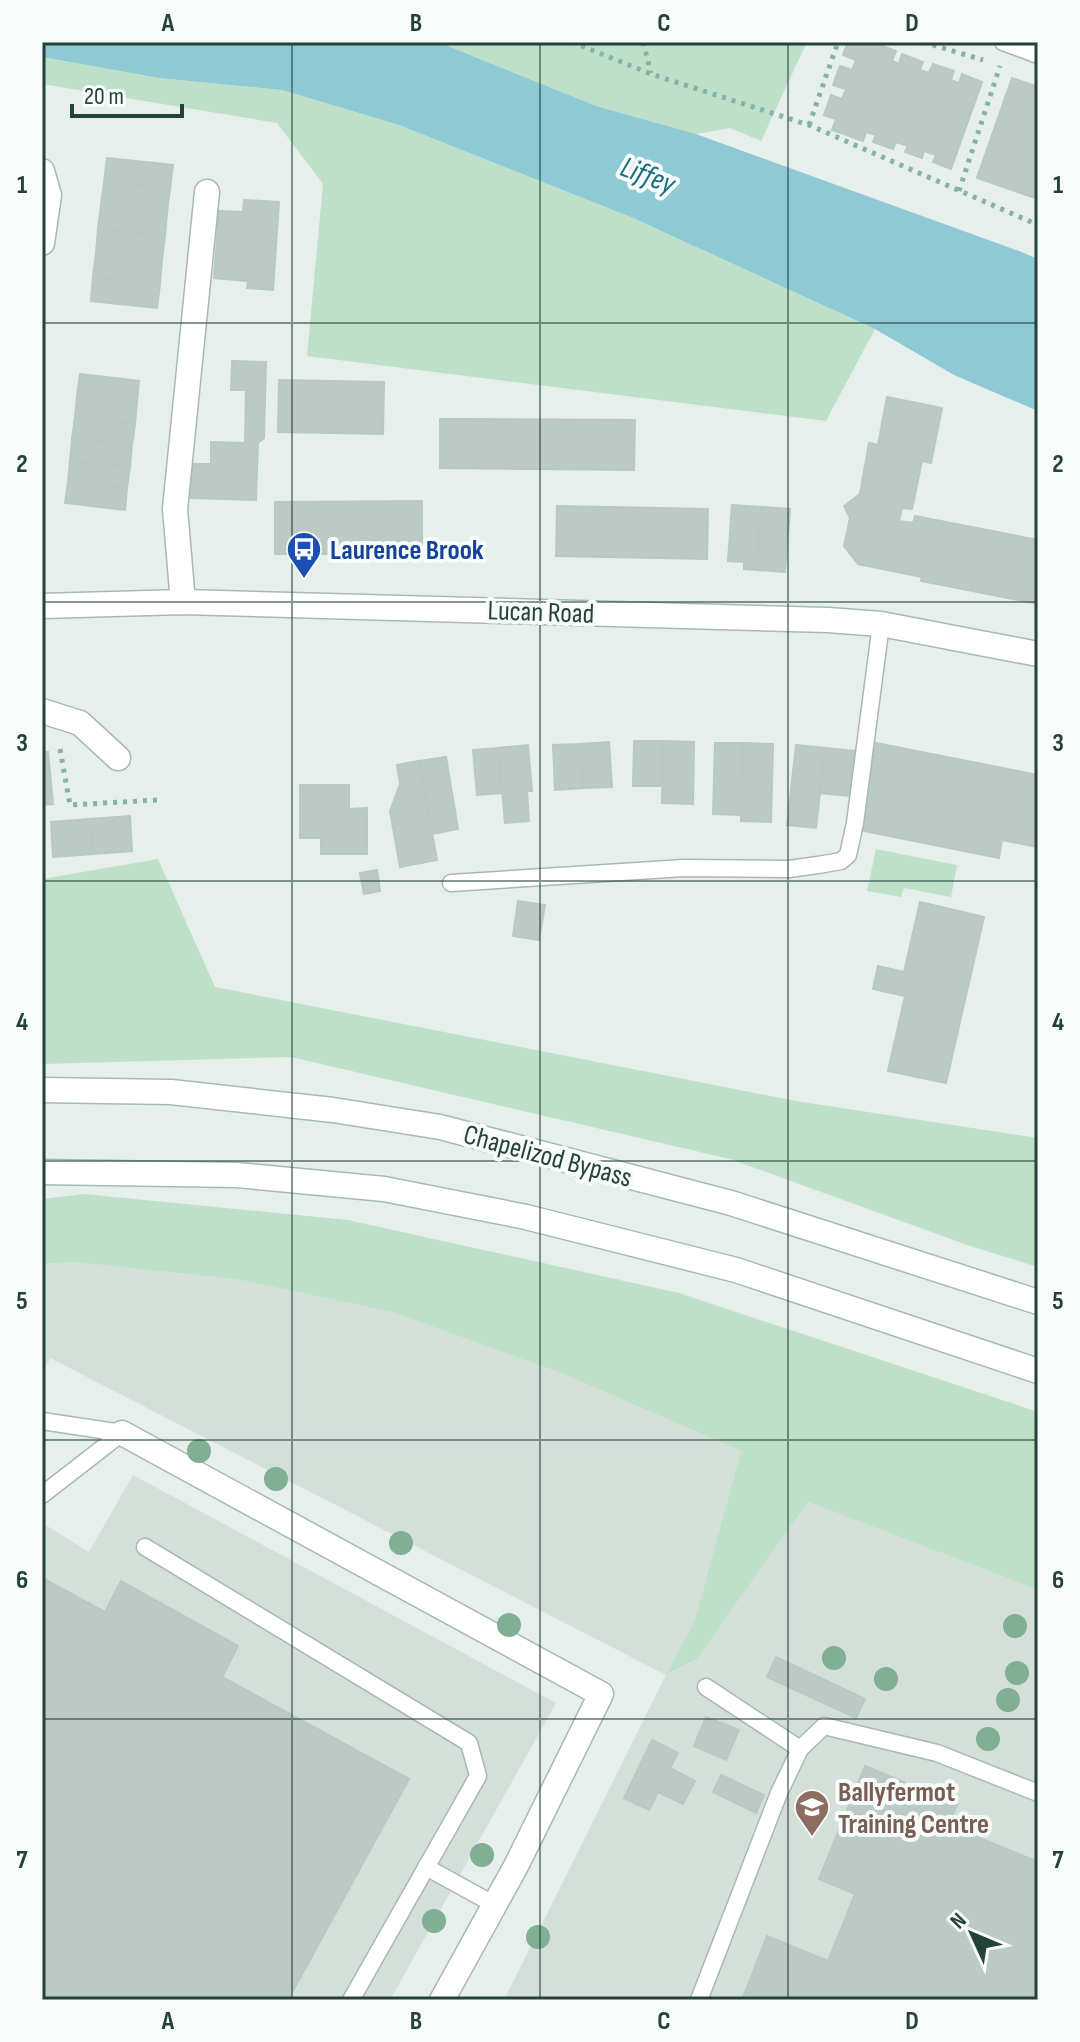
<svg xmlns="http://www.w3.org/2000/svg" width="1080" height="2042" viewBox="0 0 1080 2042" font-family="'Sofia Sans Condensed',sans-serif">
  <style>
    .built { fill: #d4dfda }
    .green { fill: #bfe0c8 }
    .water { fill: #8ec9d4 }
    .building { fill: #bbcac4; stroke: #b8c9c2; stroke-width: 2 }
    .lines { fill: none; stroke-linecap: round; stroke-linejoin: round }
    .lane-casing { stroke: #a8b8b2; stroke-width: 19 }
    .street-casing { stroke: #a8b8b2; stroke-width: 27 }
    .secondary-casing { stroke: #a4bbb3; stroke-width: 27 }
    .path { stroke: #86b3a5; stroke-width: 5; stroke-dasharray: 4 6; stroke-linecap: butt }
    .lane { stroke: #fff; stroke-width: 16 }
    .street { stroke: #fff; stroke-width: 24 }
    .secondary { stroke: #fff; stroke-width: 24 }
    .tree { fill: #80af93 }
    .grid { fill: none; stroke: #24423a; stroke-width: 2; stroke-opacity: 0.55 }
    .labels { text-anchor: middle; stroke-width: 8; stroke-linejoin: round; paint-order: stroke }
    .transit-label { font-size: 28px; font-weight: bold; fill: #164399; stroke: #f7fbf9; text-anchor: start }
    .street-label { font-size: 28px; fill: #24423a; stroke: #f7fbf9 }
    .education-label { font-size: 28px; font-weight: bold; fill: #785e54; stroke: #f7fbf9; text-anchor: start }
    .water-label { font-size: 30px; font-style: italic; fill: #1c6f80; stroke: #f7fbf9 }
    .neatline { fill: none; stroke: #24423a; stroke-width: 3 }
    .grid-label { font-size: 26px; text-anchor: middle; font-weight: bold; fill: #24423a }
  </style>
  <rect width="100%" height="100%" fill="#e6efeb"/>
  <g class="built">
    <path d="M72,1262L235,1279L392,1312L563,1374L741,1451L694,1622L667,1675L697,1659L808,1502L1038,1590V2000H504L666,1675L50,1358L42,1374V1264Z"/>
    <path d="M133,1475L556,1703L390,2000H42V1523L89,1552Z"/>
  </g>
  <g class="green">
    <path d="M438,42H807L761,141L730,128L696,134L596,106Z"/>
    <path d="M42,57L159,78L282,90L399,125L633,218L875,329L826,421L307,356L323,184L277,123L42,84Z"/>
    <path d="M876,849L957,865L951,897L904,888L901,897L867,891Z"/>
    <path d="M158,859L215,987L796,1101L1038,1138V1267L970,1246L730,1159L291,1057L42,1064V879Z"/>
    <path d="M84,1194L348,1220L679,1293L1038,1412V1590L808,1502L697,1659L666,1675L694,1622L741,1451L563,1374L392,1312L235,1279L72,1262L42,1264V1199Z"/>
  </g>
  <path class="water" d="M42,42H438L596,106L696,134L1019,251L1038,259V411L954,375L875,329L633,218L399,125L282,90L159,78L42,57Z"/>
  <g class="building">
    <path d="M848,42H872L896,51L892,61L899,64L902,54L923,62L920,70L929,73L933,64L954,71L951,80L959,83L962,74L982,82L951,169L933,162L936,155L924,151L922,158L905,152L908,146L896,142L893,149L873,142L876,135L866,132L863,141L832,130L836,119L824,115L831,95L842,99L846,89L833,85L840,66L852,70L856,60L843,55Z"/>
    <path d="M1012,78L1038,87V199L977,178Z"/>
    <path d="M107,158L173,165L170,189L104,182Z"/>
    <path d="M104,182L170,189L167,213L101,205Z"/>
    <path d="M244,200L279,202L273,290L247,288L248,281L214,278L219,211L243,212Z"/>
    <path d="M101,205L167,213L165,236L98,229Z"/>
    <path d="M98,229L165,236L162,260L96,253Z"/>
    <path d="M96,253L162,260L160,284L93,277Z"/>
    <path d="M93,277L160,284L157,308L91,301Z"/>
    <path d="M232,361L266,362L264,438L258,443L256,500L191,498V464H211V442L245,443L246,390H231Z"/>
    <path d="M80,374L139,381L137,403L77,396Z"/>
    <path d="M279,380L384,382L383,434L278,432Z"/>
    <path d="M77,396L137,403L135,424L75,417Z"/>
    <path d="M887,397L942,408L931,463L922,461L912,509L902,508L899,521L913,523L915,516L1038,540V604L921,581L922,577L858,564L844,546L850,518L844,506L860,494L869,443L878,445Z"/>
    <path d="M75,417L135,424L132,445L72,439Z"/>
    <path d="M440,419L635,420L634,470L440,468Z"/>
    <path d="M72,439L132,445L130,467L70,461Z"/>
    <path d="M70,461L130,467L127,488L68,482Z"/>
    <path d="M68,482L127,488L125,510L65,503Z"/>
    <path d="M422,501V554H275V502Z"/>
    <path d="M732,505L761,507L757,570L744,569V562L728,561Z"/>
    <path d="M557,506L708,509L707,559L556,556Z"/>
    <path d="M761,507L790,509L785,572L757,570Z"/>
    <path d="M634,741H663L662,786H633Z"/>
    <path d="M663,741L694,742L693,804L662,803Z"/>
    <path d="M609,742L612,787L583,788L581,744Z"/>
    <path d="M715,743H743L741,815L713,814Z"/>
    <path d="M743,743L773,744L771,822L741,821Z"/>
    <path d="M876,743L1038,775V847L1002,840L999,858L859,830Z"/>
    <path d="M581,744L583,788L555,790L553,745Z"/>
    <path d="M528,745L532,791H527L529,821L505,823L498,748Z"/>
    <path d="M796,745L825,748L816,828L787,825Z"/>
    <path d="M498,748L502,793L477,795L473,750Z"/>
    <path d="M825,748L854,751L849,796L820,793Z"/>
    <path d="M42,752H48L53,804L42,805Z"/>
    <path d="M446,757L458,829L432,834L419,761Z"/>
    <path d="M419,761L437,860L400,867L390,811L400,784L397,765Z"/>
    <path d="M300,785H349V809L367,808V854H321V838H300Z"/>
    <path d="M130,816L132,851L93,854L90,819Z"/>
    <path d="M90,819L93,854L53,857L51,822Z"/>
    <path d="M377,870L380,891L364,894L360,873Z"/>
    <path d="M518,901L545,905L539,940L513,936Z"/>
    <path d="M920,902L984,917L946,1083L888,1071L905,996L873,989L878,966L904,972Z"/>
    <path d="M42,1578L105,1612L121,1581L238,1646L222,1677L409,1779L288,2000H42Z"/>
    <path d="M776,1657L865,1699L856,1718L767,1677Z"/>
    <path d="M706,1717L739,1730L726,1760L694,1746Z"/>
    <path d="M652,1740L678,1753L670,1768L695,1781L683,1804L658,1792L649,1810L624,1798Z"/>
    <path d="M865,1766L904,1782L896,1801L910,1806L918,1786L958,1803L948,1825L1038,1862V2000H742L767,1936L828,1961L855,1894L819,1879Z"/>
    <path d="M721,1775L764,1795L756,1813L713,1792Z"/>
  </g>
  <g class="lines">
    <g class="lane-casing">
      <g id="lane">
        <path d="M1003,42L1038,55"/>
        <path d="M451,883L684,868L789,869L818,865L841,861L848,855L855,823L881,624"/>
        <path d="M42,1421L122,1433"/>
        <path d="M42,1495L122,1433"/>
        <path d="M145,1547L469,1743L478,1776L351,2000"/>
        <path d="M706,1687L800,1749"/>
        <path d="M426,1867L495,1905"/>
        <path d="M699,2000L779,1793L800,1749L824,1726L937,1753L1038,1793"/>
      </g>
    </g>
    <g class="street-casing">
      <g id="street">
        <path d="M42,171L49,195L42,243"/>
        <path d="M183,602L175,509L207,192"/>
        <path d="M42,711L80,723L118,758"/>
        <path d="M122,1433L601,1694L516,1866L442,2000"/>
      </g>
    </g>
    <g class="secondary-casing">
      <g id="secondary">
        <path d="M42,606L183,602L828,620L881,624L1038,654"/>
        <path d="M42,1090L171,1092L333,1110L440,1127L731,1203L1038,1302"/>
        <path d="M42,1172L237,1175L384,1189L526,1217L736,1270L1038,1371"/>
      </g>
    </g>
    <g class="path">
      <path d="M572,42L651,74L809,125L1038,225"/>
      <path d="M643,42L651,73"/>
      <path d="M923,42L983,60"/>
      <path d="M809,125L838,42"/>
      <path d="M959,191L1000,66"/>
      <path d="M60,749L70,805L157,800"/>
    </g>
    <use href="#lane" class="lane"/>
    <use href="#street" class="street"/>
    <use href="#secondary" class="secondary"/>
  </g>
  <g class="tree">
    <circle cx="199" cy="1451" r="12"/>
    <circle cx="276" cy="1479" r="12"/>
    <circle cx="401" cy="1543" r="12"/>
    <circle cx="509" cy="1625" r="12"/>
    <circle cx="1015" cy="1626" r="12"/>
    <circle cx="834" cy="1658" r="12"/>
    <circle cx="1017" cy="1673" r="12"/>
    <circle cx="886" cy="1679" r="12"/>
    <circle cx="1008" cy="1700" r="12"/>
    <circle cx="988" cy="1739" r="12"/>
    <circle cx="482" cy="1855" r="12"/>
    <circle cx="434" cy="1921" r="12"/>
    <circle cx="538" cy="1937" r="12"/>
  </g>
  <path class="grid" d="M292,42V2000M540,42V2000M788,42V2000M42,323H1038M42,602H1038M42,881H1038M42,1161H1038M42,1440H1038M42,1719H1038"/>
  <defs>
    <g id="bus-pin" transform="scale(1.8)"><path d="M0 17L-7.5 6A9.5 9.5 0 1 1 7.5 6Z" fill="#1a4fb4" stroke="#f7fbf9"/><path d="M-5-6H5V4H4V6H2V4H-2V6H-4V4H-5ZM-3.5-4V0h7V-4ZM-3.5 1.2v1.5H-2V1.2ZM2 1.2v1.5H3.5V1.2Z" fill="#fff"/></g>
    <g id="university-pin" transform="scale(1.8)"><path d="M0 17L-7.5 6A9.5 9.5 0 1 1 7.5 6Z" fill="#8d6e63" stroke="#f7fbf9"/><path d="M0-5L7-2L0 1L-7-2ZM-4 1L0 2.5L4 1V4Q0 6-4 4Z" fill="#fff"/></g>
  </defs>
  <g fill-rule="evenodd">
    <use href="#bus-pin" x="304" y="549"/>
    <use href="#university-pin" x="812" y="1807"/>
  </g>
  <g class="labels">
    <g class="transit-label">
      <text x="330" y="559">Laurence Brook</text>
    </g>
    <g class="street-label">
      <text transform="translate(541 611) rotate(2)" y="10">Lucan Road</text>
      <text transform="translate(548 1155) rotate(15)" y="10">Chapelizod Bypass</text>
    </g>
    <g class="education-label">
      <text x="838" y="1801">Ballyfermot<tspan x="838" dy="32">Training Centre</tspan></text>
    </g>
    <g class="water-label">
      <text transform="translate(648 175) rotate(21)" y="10">Liffey</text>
    </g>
  </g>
  <rect width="1080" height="2042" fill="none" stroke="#f7fbf9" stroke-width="88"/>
  <g transform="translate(972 1934) rotate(314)" stroke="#f7fbf9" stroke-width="6" paint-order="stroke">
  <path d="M0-6L14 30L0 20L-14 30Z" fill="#24423a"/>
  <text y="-12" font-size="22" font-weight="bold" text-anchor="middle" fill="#24423a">N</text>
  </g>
  <path d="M72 104v12h110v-12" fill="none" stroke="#24423a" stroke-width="4"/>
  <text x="84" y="104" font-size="24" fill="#24423a" stroke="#f7fbf9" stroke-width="6" paint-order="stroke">20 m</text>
  <rect x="44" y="44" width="992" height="1954" class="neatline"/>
  <g class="grid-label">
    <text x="168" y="31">A</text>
    <text x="416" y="31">B</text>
    <text x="664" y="31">C</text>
    <text x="912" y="31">D</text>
    <text x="22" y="193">1</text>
    <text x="1058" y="193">1</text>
    <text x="22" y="472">2</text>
    <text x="1058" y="472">2</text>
    <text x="22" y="751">3</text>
    <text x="1058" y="751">3</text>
    <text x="22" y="1030">4</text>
    <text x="1058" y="1030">4</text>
    <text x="22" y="1309">5</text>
    <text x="1058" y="1309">5</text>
    <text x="22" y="1588">6</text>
    <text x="1058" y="1588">6</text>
    <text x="22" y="1868">7</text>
    <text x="1058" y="1868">7</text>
    <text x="168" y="2029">A</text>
    <text x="416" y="2029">B</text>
    <text x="664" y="2029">C</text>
    <text x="912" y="2029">D</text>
  </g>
</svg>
